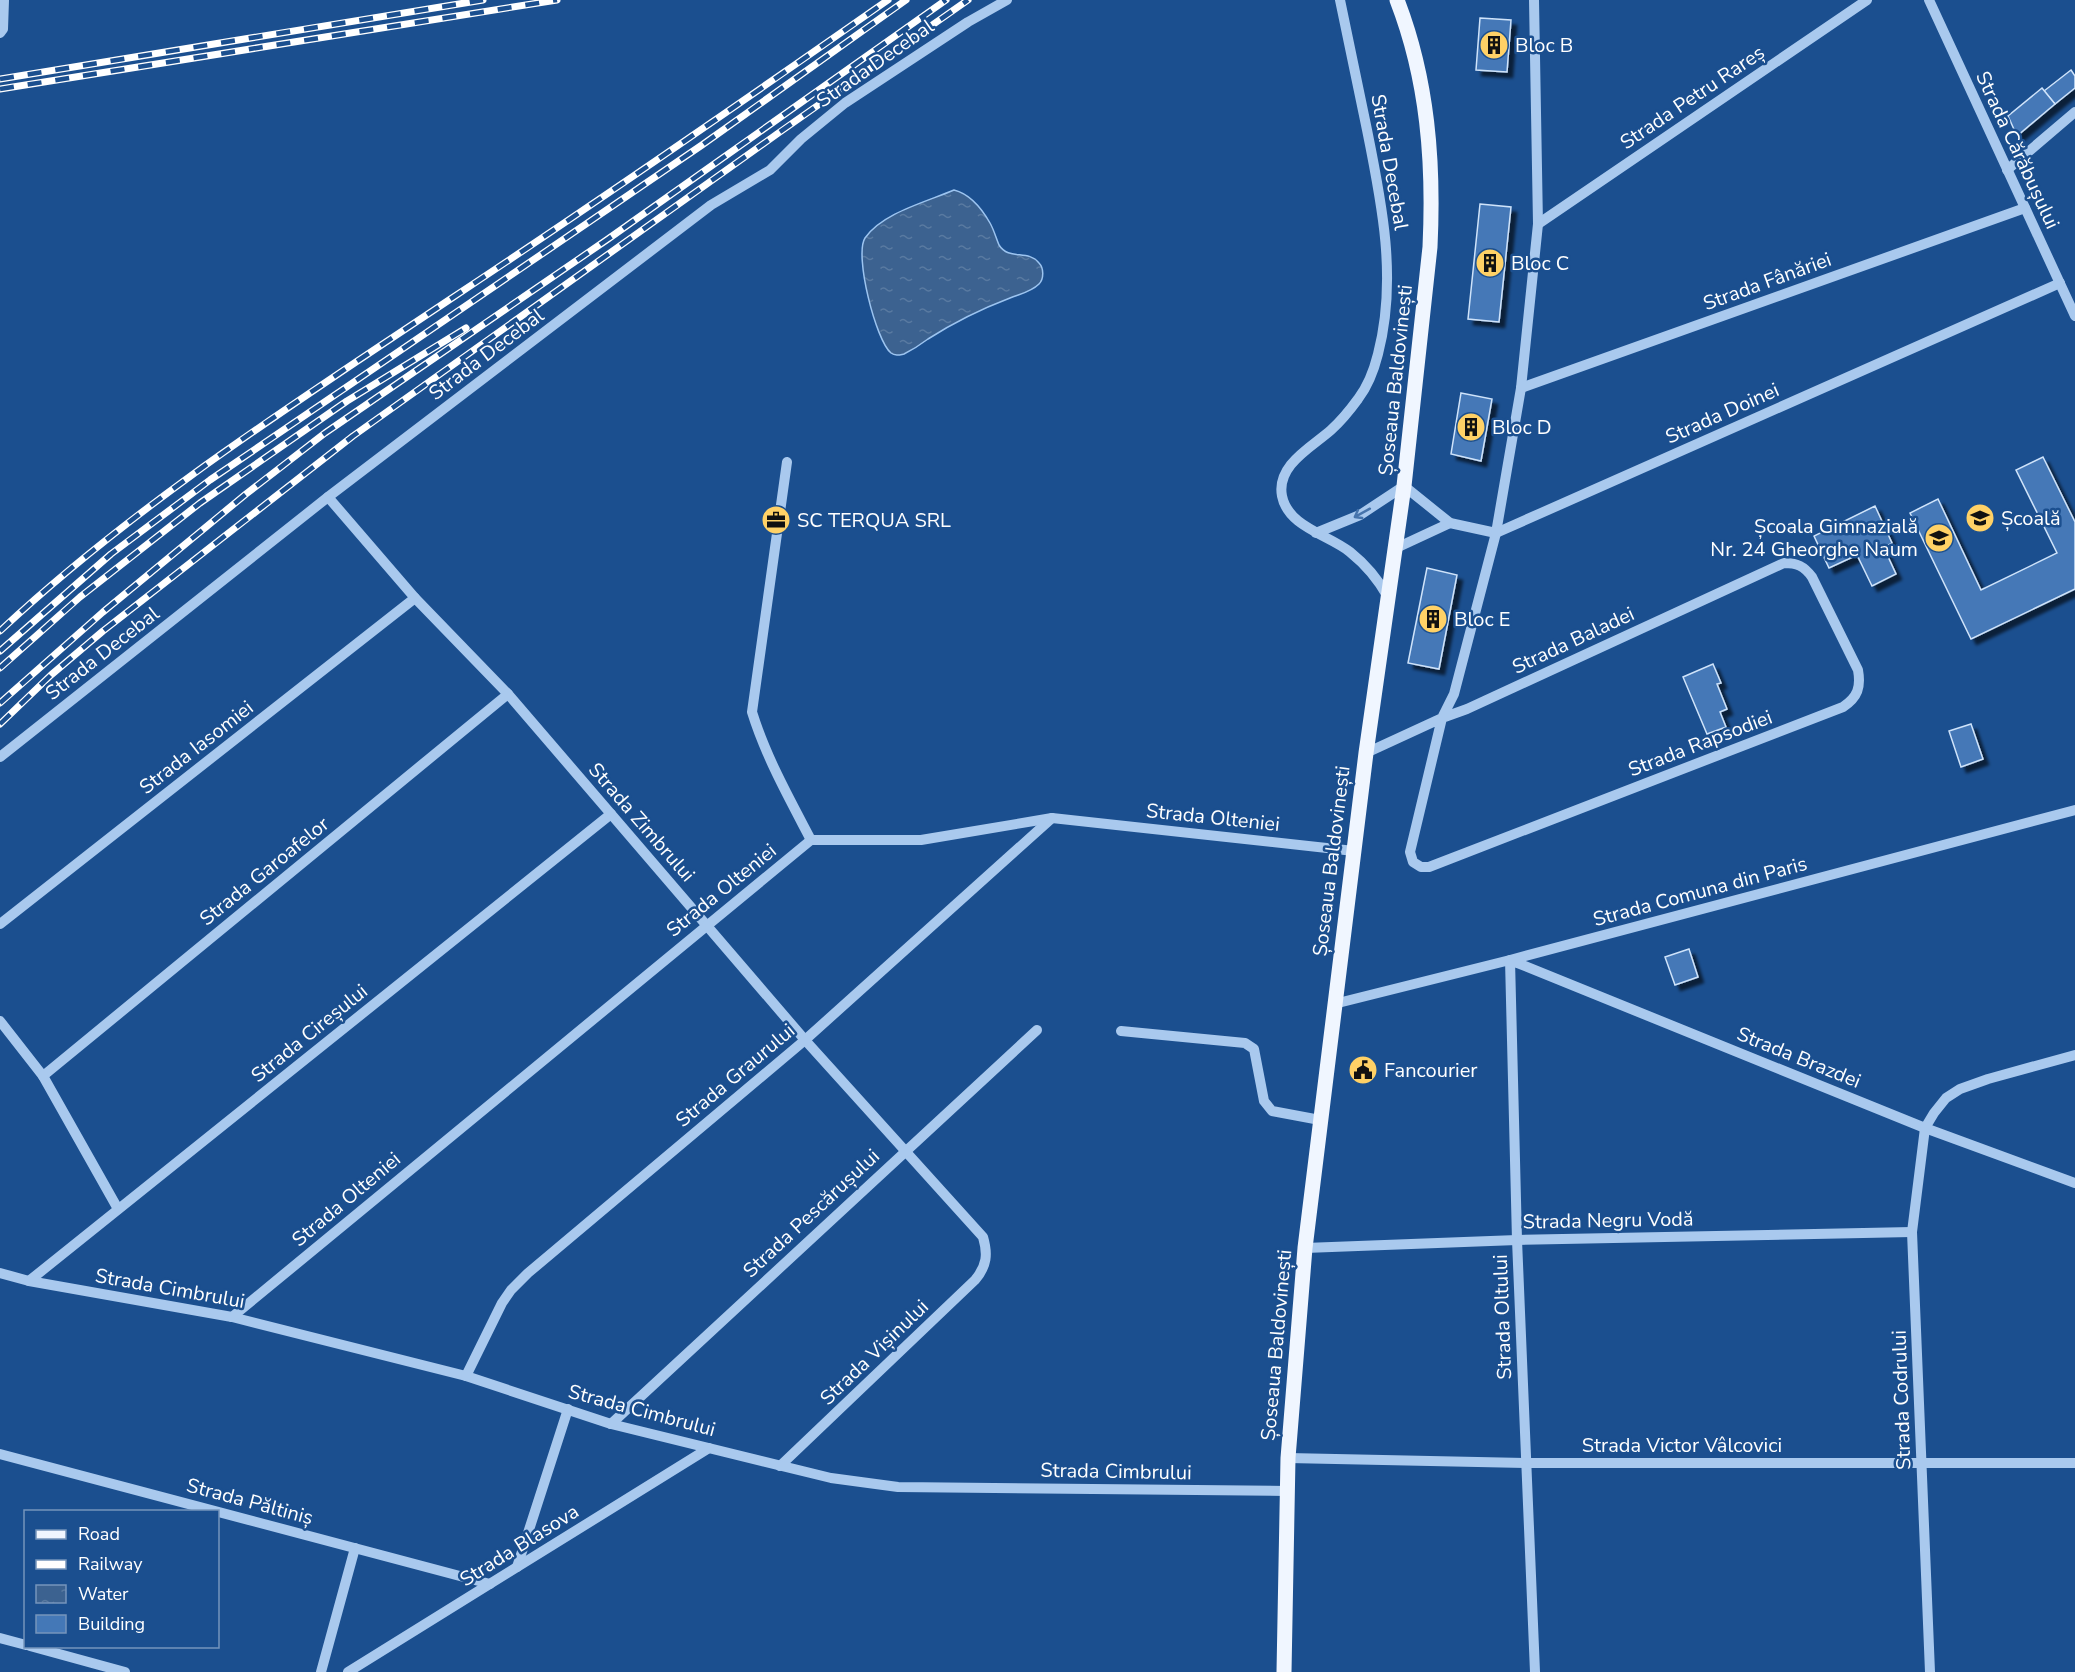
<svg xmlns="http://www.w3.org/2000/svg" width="2075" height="1672" viewBox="0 0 2075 1672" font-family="'Nunito Sans',sans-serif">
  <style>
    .water { fill: url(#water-ripples); stroke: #9cc4f0; stroke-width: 1.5 }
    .building { fill: #4478b7; stroke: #cfe3fa; stroke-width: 1.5; filter: url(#shadow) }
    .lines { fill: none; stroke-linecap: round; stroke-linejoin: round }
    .minor { stroke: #a9c9ee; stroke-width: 10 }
    .major { stroke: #f0f6ff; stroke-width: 15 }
    .rail-casing { stroke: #fff; stroke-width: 7 }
    .rail { stroke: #1b4f8f; stroke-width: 4.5; stroke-dasharray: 14; stroke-linecap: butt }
    .oneway { stroke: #4674ac }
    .labels { text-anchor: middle; stroke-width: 5; stroke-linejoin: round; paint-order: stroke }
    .poi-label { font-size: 20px; fill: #fff; stroke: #1b4f8f; text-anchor: start }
    .street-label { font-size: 20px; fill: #fff; stroke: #1b4f8f }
  </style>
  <defs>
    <pattern id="water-ripples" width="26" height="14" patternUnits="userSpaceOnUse" patternTransform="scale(1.5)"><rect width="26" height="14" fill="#3c6290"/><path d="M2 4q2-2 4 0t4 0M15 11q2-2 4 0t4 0" fill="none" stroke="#597aa1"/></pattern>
    <filter id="shadow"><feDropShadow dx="5.5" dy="5.5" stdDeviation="1.5" flood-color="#0009"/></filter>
  </defs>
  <rect width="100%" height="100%" fill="#1b4f8f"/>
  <path class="water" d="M954,190C970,194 982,209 990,223C994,230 996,238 999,245C1009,261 1028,249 1039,263C1044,268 1044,279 1039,284C1031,292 1020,294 1010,298C981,309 953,323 928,339C920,345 912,350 904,354C899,355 895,356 891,353C876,341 854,255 865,238C882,213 926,202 954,190Z"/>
  <g class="building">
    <path d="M1480,18L1511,20L1507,72L1476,70Z"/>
    <path d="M2071,70L2075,76V88L2055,104L2044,91Z"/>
    <path d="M2042,88L2055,104L2017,136L2008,116Z"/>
    <path d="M1480,204L1511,207L1499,322L1468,319Z"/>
    <path d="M1461,393L1492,399L1481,461L1451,454Z"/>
    <path d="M2043,457L2075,522V589L1971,639L1910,513L1938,499L1981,590L2057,553L2016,470Z"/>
    <path d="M1875,506L1892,543L1884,548L1896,574L1872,586L1857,555L1829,568L1814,536Z"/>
    <path d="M1427,568L1457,575L1439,669L1408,663Z"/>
    <path d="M1713,664L1721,683L1717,684L1727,709L1720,712L1726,727L1707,734L1683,677Z"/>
    <path d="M1971,724L1983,759L1961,767L1949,731Z"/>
    <path d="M1689,949L1698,977L1675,985L1665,957Z"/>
  </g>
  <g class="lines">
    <g class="minor">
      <path d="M1340,0C1349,42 1357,83 1366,125C1381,199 1398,278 1378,354C1374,370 1368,386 1358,399C1350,410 1341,421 1331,430C1312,447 1276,465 1282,496C1288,527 1329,535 1350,552C1365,564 1378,579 1388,597"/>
      <path d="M1929,0L2075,316"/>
      <path d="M0,33L3,29L4,0"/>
      <path d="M2007,170L2075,112"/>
      <path d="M1538,224L1867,0"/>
      <path d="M1521,388L2025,208"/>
      <path d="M787,462L752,712C766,757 789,798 811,840"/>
      <path d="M328,497L415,598L508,694L805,1040L983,1237C988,1254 987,1266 975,1280L780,1466"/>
      <path d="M1316,533L1360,515L1404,486L1450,523L1496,533L2060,283"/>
      <path d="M1394,549L1450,523"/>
      <path d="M1366,753L1442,718L1467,709L1784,563C1797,563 1804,566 1812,577L1858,670C1861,687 1858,697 1843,707L1429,867H1421L1413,862L1410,852L1442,718L1454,694L1496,533L1521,388L1538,224L1534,0"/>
      <path d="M0,757L328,497L711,205L770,170L801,139L845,103L968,22L1007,0"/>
      <path d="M0,924L415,598"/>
      <path d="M1334,1004L1510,960L2075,810"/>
      <path d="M0,1021L43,1076L118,1209"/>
      <path d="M1121,1031L1245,1043L1254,1049L1264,1101L1272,1111L1320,1120"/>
      <path d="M43,1076L508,694"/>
      <path d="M1305,1248L1517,1240L1912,1232"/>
      <path d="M0,1273L29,1281L232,1317L466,1376L611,1424L831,1478L898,1487L1287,1491"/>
      <path d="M29,1281L611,814"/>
      <path d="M232,1317L811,840H921L1052,818L1354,851"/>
      <path d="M466,1376L502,1303L511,1290L528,1273L805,1040L1052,818"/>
      <path d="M611,1424L1037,1030"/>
      <path d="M0,1454L490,1584"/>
      <path d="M1288,1458L1525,1463H2075"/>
      <path d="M517,1567L568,1409"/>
      <path d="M0,1638L26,1645"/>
      <path d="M30,1646L125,1672"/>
      <path d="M321,1672L355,1548"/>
      <path d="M348,1672L709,1448"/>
      <path d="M1535,1672L1517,1240L1510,960L1925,1128L2075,1183"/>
      <path d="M1930,1672L1912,1232L1925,1128L1934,1113L1946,1098L1960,1089L1988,1079L2075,1055"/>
    </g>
    <path class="major" d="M1284,1672L1288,1458L1305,1248L1366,753L1404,486L1430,247C1434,163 1428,80 1397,0"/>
    <g class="rail-casing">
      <g id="rail">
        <path d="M0,79L483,0"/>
        <path d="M0,89L557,0"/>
        <path d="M0,631C136,504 295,403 449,300C597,202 742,102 888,0"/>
        <path d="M0,651L111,554L210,480L702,145L906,0"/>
        <path d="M0,668L80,597L200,503L347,401L466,328"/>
        <path d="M0,703L103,612L246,494L325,433L608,239L946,0"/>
        <path d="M0,724L51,675L103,631L353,436L777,134L968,0"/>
      </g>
    </g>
    <use href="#rail" class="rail"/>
  </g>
  <defs><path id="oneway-shaft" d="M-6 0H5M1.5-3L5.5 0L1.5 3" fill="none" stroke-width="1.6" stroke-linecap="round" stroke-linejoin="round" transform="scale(1.5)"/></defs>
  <use class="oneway" href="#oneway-shaft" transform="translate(1362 513) rotate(151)"/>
  <defs>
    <g id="building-disc" transform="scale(1.5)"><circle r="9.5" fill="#ffd166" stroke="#1b4f8f"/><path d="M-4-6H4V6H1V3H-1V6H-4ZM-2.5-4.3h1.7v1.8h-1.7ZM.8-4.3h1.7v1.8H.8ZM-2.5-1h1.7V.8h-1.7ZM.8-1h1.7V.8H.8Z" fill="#111"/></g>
    <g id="school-disc" transform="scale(1.5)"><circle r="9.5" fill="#ffd166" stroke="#1b4f8f"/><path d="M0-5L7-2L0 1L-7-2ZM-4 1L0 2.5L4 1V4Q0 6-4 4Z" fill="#111"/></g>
    <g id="office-disc" transform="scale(1.5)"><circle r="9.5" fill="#ffd166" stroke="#1b4f8f"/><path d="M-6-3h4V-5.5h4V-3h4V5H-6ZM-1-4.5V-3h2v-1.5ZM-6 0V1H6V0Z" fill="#111"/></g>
    <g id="civic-disc" transform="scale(1.5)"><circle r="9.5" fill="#ffd166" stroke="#1b4f8f"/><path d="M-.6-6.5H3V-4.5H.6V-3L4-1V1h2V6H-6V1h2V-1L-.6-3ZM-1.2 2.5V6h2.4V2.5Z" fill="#111"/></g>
  </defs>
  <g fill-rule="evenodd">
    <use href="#building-disc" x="1494" y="45"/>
    <use href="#building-disc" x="1490" y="263"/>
    <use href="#building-disc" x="1471" y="427"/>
    <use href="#school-disc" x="1980" y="518"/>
    <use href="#office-disc" x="776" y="520"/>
    <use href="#school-disc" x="1939" y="538"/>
    <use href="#building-disc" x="1433" y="619"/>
    <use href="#civic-disc" x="1363" y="1070"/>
  </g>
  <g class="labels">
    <g class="poi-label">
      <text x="1515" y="52">Bloc B</text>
      <text x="1511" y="270">Bloc C</text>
      <text x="1492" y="434">Bloc D</text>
      <text x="2001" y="525">Școală</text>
      <text x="797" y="527">SC TERQUA SRL</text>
      <text x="1918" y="533" text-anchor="end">Școala Gimnazială<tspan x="1918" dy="23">Nr. 24 Gheorghe Naum</tspan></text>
      <text x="1454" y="626">Bloc E</text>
      <text x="1384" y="1077">Fancourier</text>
    </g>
    <g class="street-label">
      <text transform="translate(875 63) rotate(-35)" y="7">Strada Decebal</text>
      <text transform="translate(1692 97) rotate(-34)" y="7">Strada Petru Rareș</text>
      <text transform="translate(2018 150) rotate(65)" y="7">Strada Cărăbușului</text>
      <text transform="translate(1390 162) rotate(80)" y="7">Strada Decebal</text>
      <text transform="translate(1767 281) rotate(-20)" y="7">Strada Fânăriei</text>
      <text transform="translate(486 354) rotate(-37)" y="7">Strada Decebal</text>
      <text transform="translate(1395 380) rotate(-84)" y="7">Șoseaua Baldovinești</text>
      <text transform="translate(1722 413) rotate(-24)" y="7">Strada Doinei</text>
      <text transform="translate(1573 640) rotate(-25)" y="7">Strada Baladei</text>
      <text transform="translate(102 653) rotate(-38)" y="7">Strada Decebal</text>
      <text transform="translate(1700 743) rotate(-21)" y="7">Strada Rapsodiei</text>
      <text transform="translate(196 747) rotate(-38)" y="7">Strada Iasomiei</text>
      <text transform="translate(1213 817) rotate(6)" y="7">Strada Olteniei</text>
      <text transform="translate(642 822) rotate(49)" y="7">Strada Zimbrului</text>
      <text transform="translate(1331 861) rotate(-83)" y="7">Șoseaua Baldovinești</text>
      <text transform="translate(264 871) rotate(-39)" y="7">Strada Garoafelor</text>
      <text transform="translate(721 890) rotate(-39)" y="7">Strada Olteniei</text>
      <text transform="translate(1700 891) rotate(-15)" y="7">Strada Comuna din Paris</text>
      <text transform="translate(309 1033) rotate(-39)" y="7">Strada Cireșului</text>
      <text transform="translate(1799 1057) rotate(22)" y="7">Strada Brazdei</text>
      <text transform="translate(735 1075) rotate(-40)" y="7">Strada Graurului</text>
      <text transform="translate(346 1199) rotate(-40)" y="7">Strada Olteniei</text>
      <text transform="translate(811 1213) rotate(-43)" y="7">Strada Pescărușului</text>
      <text transform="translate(1608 1220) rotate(-1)" y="7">Strada Negru Vodă</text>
      <text transform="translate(170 1288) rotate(10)" y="7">Strada Cimbrului</text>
      <text transform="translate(1502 1317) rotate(-92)" y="7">Strada Oltului</text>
      <text transform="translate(1276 1345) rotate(-85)" y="7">Șoseaua Baldovinești</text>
      <text transform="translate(874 1352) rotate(-44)" y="7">Strada Vișinului</text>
      <text transform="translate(1901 1400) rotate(-92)" y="7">Strada Codrului</text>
      <text transform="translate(642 1410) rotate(15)" y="7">Strada Cimbrului</text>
      <text x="1682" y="1452">Strada Victor Vâlcovici</text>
      <text transform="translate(1116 1471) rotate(1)" y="7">Strada Cimbrului</text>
      <text transform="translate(250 1501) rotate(15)" y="7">Strada Păltiniș</text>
      <text transform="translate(519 1545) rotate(-32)" y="7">Strada Blasova</text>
    </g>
  </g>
  <rect x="24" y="1510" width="195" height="138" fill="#1b4f8f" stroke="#7695bc" stroke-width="1.5"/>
  <rect x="36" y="1530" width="30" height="9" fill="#f0f6ff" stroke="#7695bc" stroke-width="1.5"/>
  <text x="78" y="1540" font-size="18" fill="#ffffff">Road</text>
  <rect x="36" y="1560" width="30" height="9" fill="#ffffff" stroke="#7695bc" stroke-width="1.5"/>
  <text x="78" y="1570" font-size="18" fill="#ffffff">Railway</text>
  <rect x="36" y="1585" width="30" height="18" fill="url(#water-ripples)" stroke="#7695bc" stroke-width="1.5"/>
  <text x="78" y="1600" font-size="18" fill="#ffffff">Water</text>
  <rect x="36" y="1615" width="30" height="18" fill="#4478b7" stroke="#7695bc" stroke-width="1.5"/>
  <text x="78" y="1630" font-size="18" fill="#ffffff">Building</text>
</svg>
